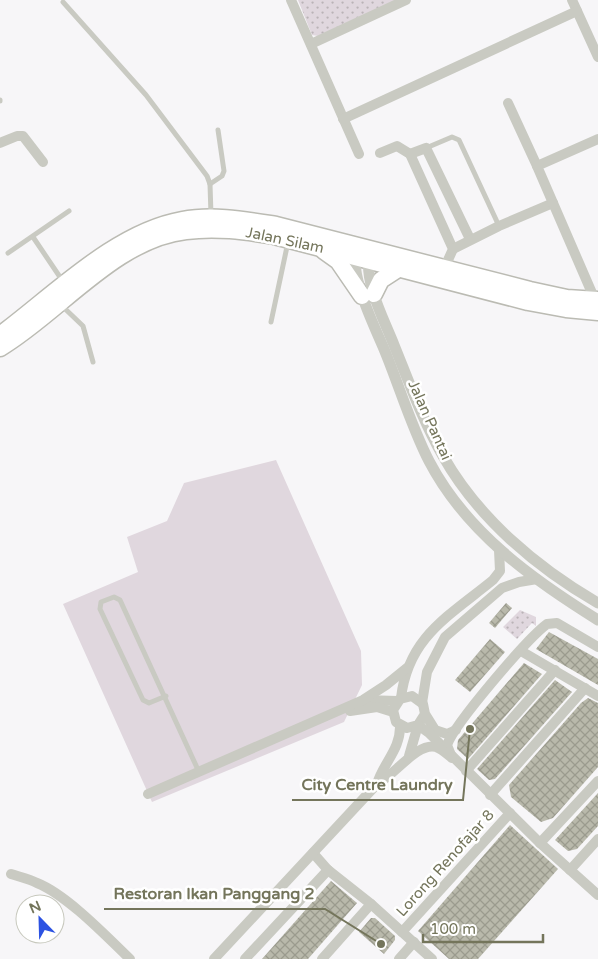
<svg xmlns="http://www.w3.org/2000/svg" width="598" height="959" viewBox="0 0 598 959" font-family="'Varela Round',sans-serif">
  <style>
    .grass { fill: url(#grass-dots) }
    .garden { fill: #e0d7de }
    .building { fill: url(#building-cross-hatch) }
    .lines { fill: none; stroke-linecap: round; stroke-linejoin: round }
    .trunk-casing { stroke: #bbbbb3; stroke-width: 19 }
    .service { stroke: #c9cac2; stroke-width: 5 }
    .minor { stroke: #c9cac2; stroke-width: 10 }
    .tertiary { stroke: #c9cac2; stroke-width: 11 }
    .trunk { stroke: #fff; stroke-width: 16 }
    .labels { text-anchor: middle; stroke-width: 5; stroke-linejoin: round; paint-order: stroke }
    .street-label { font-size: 15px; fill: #74755b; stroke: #fff }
    .leader { fill: none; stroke: #74755b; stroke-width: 2 }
    .callout-dot { fill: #74755b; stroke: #fff; stroke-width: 2 }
    .callout-label { font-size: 16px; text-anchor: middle; font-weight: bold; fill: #74755b; stroke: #fff; stroke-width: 5; stroke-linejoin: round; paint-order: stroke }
  </style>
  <defs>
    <pattern id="grass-dots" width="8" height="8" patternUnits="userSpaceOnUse" patternTransform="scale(1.25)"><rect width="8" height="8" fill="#e0d7de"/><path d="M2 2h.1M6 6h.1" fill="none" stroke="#bab3b7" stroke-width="1.8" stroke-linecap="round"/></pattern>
    <pattern id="building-cross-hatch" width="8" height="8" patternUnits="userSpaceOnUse" patternTransform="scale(1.25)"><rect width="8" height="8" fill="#b9b9ab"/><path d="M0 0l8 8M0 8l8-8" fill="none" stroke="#9b9b8e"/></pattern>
  </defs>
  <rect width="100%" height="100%" fill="#f7f6f8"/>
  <g class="grass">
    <path d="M298,0H396L318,36L312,35Z"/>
    <path d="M520,610L536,617V626L532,623L517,639L503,627Z"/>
  </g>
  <path class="garden" d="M276,460L361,651L362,685L344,722L152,802L63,604L138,572L127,537L167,521L184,483Z"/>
  <g class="building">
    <path d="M506,603L512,608L495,628L489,623Z"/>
    <path d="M549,632L598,659V685L536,649Z"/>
    <path d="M490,639L505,652L470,692L455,680Z"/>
    <path d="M524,663L542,674L468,759L457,749L458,740Z"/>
    <path d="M555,680L572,692L495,779L489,780L477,769Z"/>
    <path d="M588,698L598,703V767L553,818L541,822L511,797L509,785L581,703Z"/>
    <path d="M598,793V826L577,849L568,851L555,840Z"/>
    <path d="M510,825L558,869L478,959H449L418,931Z"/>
    <path d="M331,881L357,903L308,959H262Z"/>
    <path d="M371,918H375L395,936V940L384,954L359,932Z"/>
  </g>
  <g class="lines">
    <g class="trunk-casing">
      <g id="trunk">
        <path d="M324,251L338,261L362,296"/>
        <path d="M374,294L381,280L398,269"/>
        <path d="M0,335C54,295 115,232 182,220C213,214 245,220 276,225L530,290L567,298L598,300"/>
        <path d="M0,348C59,313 115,239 186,231C216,227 244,231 274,236L528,302L566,309L598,312"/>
      </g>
    </g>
    <g class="service">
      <path d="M63,2L146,95L207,176L210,184L211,215"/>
      <path d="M0,100V101"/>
      <path d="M426,148L452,137L459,140L499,226"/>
      <path d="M210,184L222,176L224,171L218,130"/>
      <path d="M33,237L64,283"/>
      <path d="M8,253L69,211"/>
      <path d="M60,304L83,326L93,362"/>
      <path d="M271,322L288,242"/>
      <path d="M166,696L149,703L143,700L100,609L101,602L114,597L120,600L199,772"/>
    </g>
    <g class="minor">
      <path d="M291,0L359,154"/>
      <path d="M572,0L598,57"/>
      <path d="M311,44L406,0"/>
      <path d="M508,103L537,166"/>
      <path d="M343,119L577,11"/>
      <path d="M0,143L17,136H23L43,162"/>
      <path d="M380,153L397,146L410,154L453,249L444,269"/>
      <path d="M410,154L426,148L470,239"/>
      <path d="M453,249L499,226L553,203"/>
      <path d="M595,300L537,166L598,139"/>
      <path d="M521,651L598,696"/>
      <path d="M401,698C408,637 449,616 493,580L500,571L499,550"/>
      <path d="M364,700L397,701"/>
      <path d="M422,703L427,672L445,637L502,588L519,582L537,579"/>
      <path d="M350,711L377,707L393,712"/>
      <path d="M425,714L418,725L407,728L396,722L393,710L400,699L412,696L423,704L425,714L435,730L447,734L456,730"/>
      <path d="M418,725L429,733L540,843L598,895"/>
      <path d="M451,755L447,745C455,723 527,639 547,624L557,623L598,647"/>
      <path d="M409,756L418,725"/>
      <path d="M466,771L555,670"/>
      <path d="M377,784C383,763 401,749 400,725"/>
      <path d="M148,794L363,700L386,685L407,668"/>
      <path d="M490,795L585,688"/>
      <path d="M540,843L598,781"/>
      <path d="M313,853L328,870L371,904L432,959"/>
      <path d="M570,870L598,839"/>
      <path d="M11,874C20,877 29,879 37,883C67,895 106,936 130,959"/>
      <path d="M402,932L510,813"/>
      <path d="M214,959L377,784C394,776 417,742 436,747C442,749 447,754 452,758"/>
      <path d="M245,959L328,870"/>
      <path d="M322,959L371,904"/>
      <path d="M399,959L414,942"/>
    </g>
    <g class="tertiary">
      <path d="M355,251C352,281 372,321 384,349C399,385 411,426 429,461C466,532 532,579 598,620"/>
      <path d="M369,255C365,285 383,317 394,345C409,382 423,421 443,456C478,518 537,568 598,603"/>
    </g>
    <use href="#trunk" class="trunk"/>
  </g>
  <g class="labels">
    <g class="street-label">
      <text transform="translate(285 240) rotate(12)" y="5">Jalan Silam</text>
      <text transform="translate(430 420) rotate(66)" y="5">Jalan Pantai</text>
      <text transform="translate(445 863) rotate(-48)" y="5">Lorong Renofajar 8</text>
    </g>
  </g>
  <path class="leader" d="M470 729L463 800H292M381 944L325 909H104"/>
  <g class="callout-dot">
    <circle cx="470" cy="729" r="5"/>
    <circle cx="381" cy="944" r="5"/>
  </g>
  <g class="callout-label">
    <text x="377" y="790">City Centre Laundry</text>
    <text x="214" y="899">Restoran Ikan Panggang 2</text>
  </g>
  <g transform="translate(40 919) rotate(337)"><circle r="24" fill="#ffffff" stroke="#c7c8bd"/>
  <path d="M0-4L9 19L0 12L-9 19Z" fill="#2c52e2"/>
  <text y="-8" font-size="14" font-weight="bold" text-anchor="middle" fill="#74755b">N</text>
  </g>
  <path d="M423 934v8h120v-8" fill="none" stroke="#74755b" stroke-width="2.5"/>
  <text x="430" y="934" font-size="15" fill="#74755b" stroke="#ffffff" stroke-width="4" paint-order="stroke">100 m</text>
</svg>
